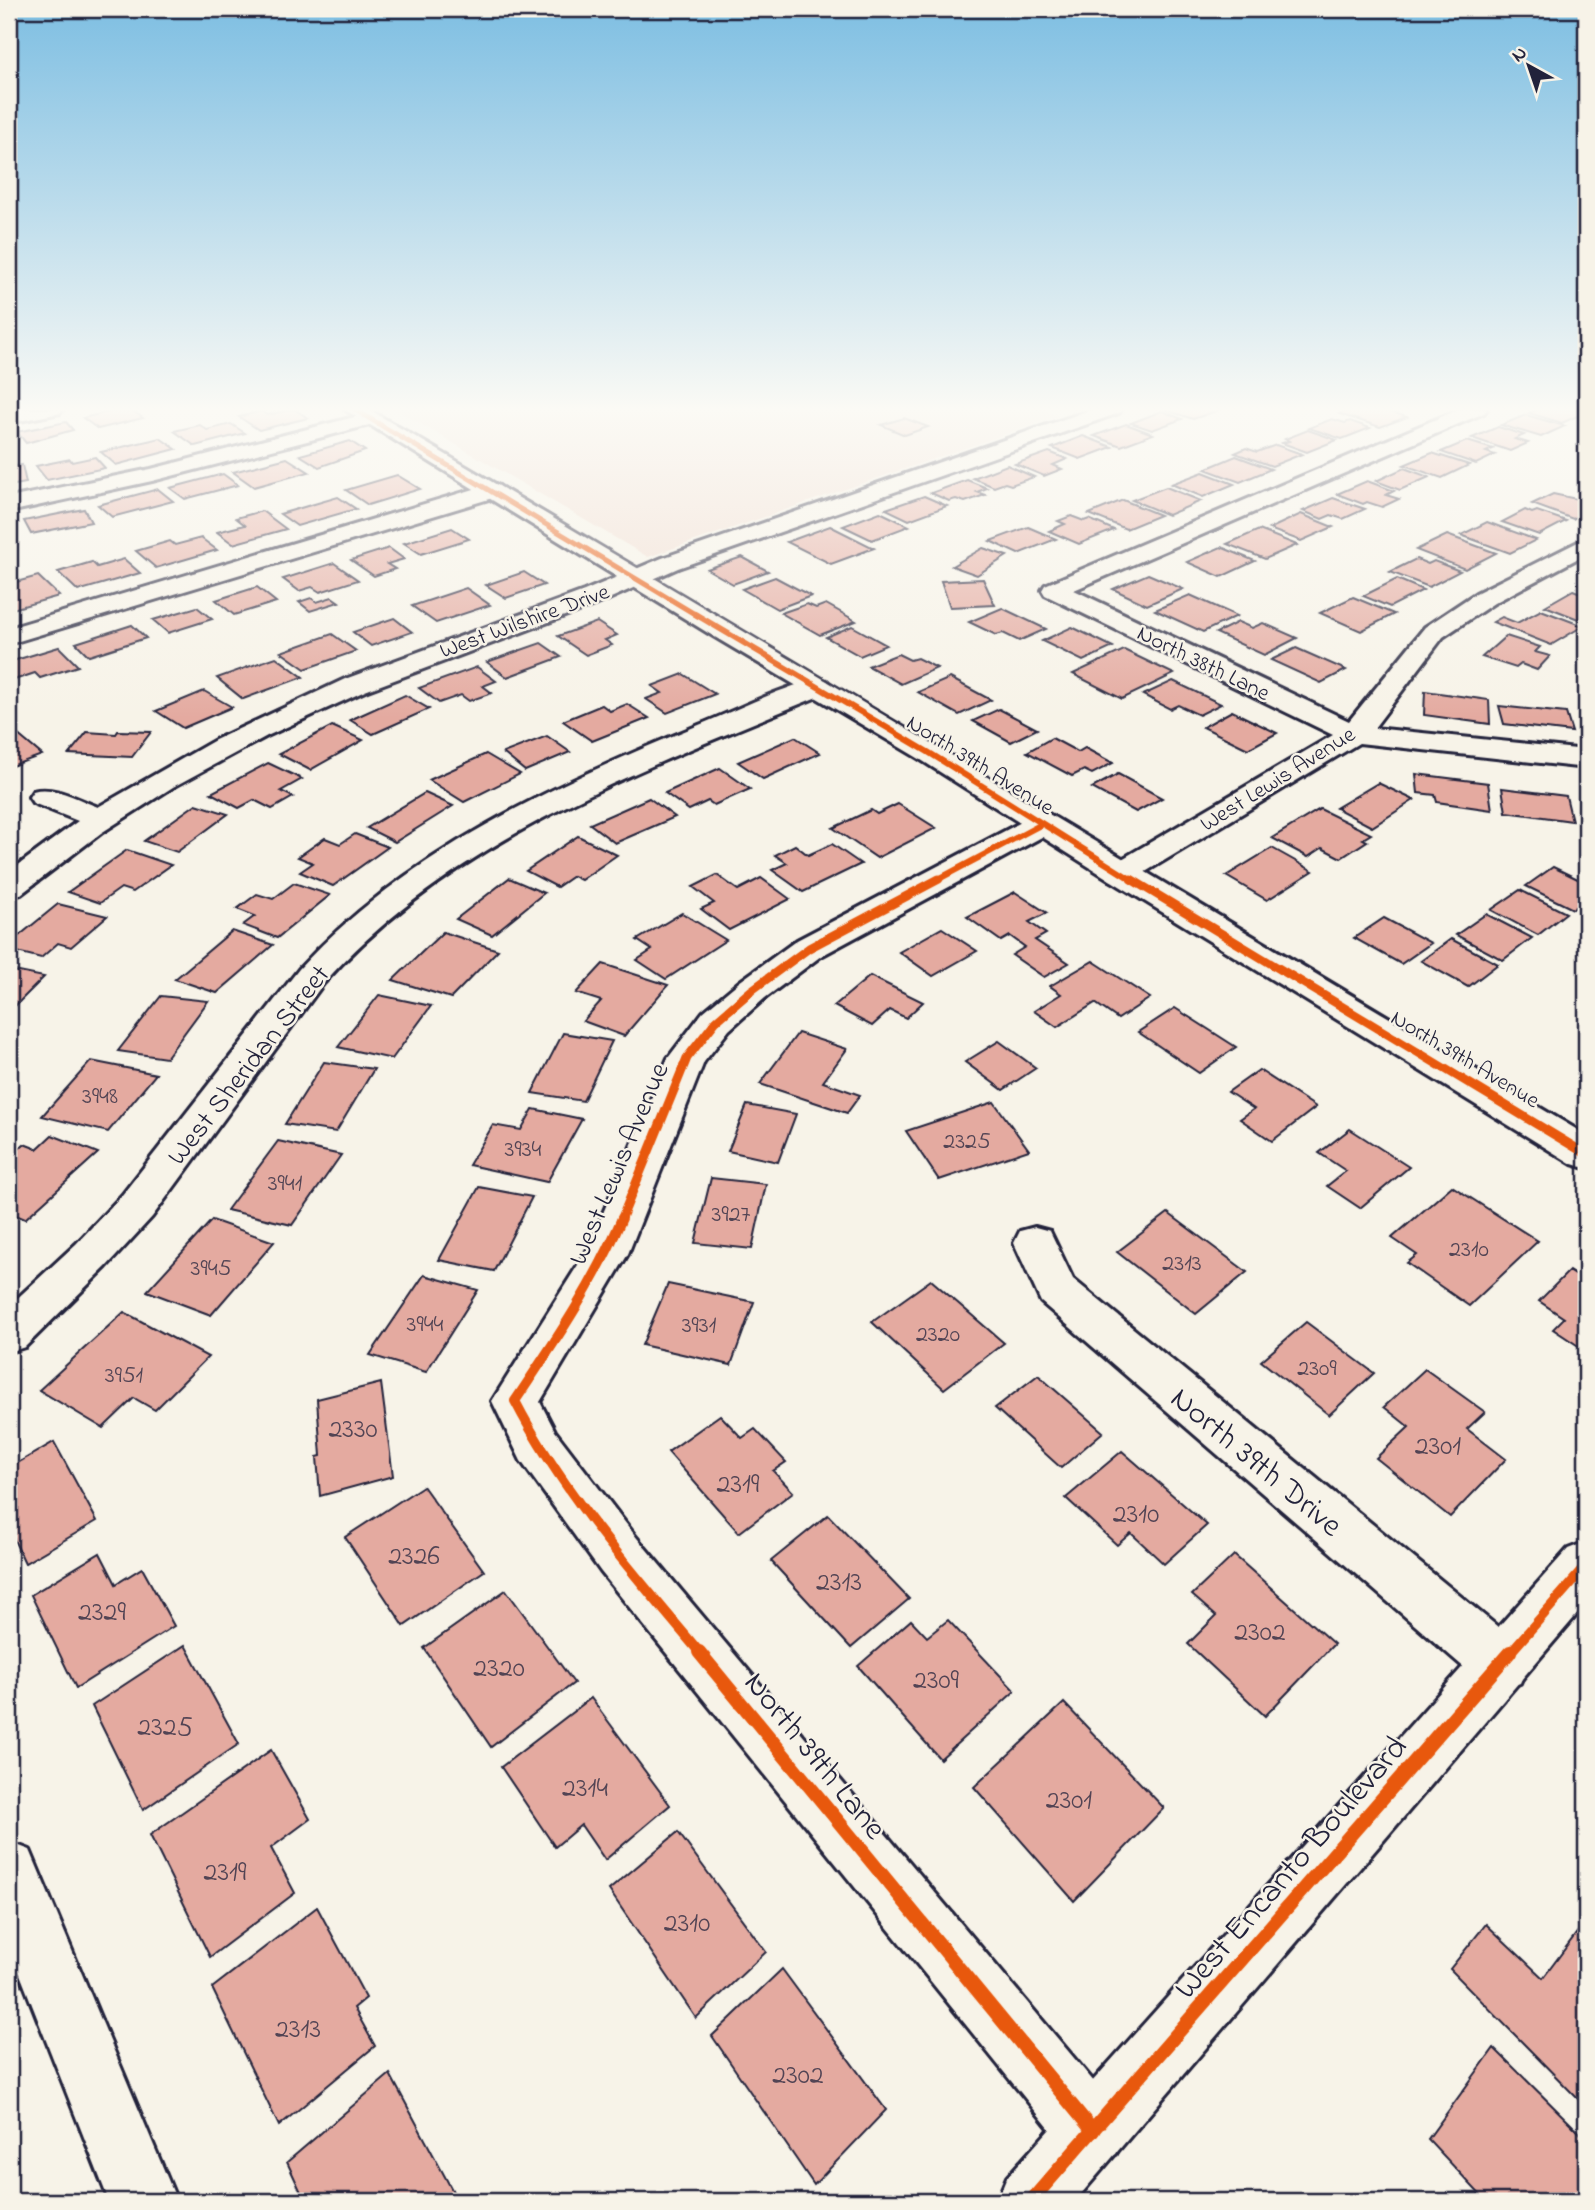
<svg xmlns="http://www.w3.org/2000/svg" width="1595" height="2210" viewBox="0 0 1595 2210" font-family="'Indie Flower',sans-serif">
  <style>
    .built { fill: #f1ddd2 }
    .building { fill: #e4aaa0; stroke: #22223b; stroke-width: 2 }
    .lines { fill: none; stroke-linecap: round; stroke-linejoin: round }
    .street-casing { stroke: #22223b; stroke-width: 6 }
    .secondary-casing { stroke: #22223b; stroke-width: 6 }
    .street { fill: #f7f3e8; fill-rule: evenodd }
    .secondary { fill: #f7f3e8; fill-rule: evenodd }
    .cycleway-far4-casing { stroke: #f7f3e8; stroke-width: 8 }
    .cycleway-far3-casing { stroke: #f7f3e8; stroke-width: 10 }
    .cycleway-far2-casing { stroke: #f7f3e8; stroke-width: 13 }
    .cycleway-far1-casing { stroke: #f7f3e8; stroke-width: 15 }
    .cycleway-casing { stroke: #f7f3e8; stroke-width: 18 }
    .cycleway-far4 { stroke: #e8590c; stroke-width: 5 }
    .cycleway-far3 { stroke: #e8590c; stroke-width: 6 }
    .cycleway-far2 { stroke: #e8590c; stroke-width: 9 }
    .cycleway-far1 { stroke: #e8590c; stroke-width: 10 }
    .cycleway { stroke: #e8590c; stroke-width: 14 }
    .labels { text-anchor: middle; stroke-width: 5; stroke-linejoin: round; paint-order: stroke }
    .far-street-label { font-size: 23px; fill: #22223b; stroke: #f7f3e8 }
    .number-label { font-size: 24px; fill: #524454 }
    .street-label { font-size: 28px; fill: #22223b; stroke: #f7f3e8 }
    .near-number-label { font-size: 28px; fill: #524454 }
    .near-street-label { font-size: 33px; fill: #22223b; stroke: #f7f3e8 }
  </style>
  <rect width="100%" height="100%" fill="#f7f3e8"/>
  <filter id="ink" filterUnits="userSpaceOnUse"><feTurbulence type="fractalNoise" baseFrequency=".0143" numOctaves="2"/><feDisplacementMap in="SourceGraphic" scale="14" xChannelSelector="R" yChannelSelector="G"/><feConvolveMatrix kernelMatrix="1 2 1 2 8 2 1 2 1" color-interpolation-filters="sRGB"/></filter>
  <g filter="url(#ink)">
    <path class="built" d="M395,409H1041L1059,416L648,557Z"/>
    <g class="building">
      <path d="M120,409H130L143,418L98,429L83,418Z"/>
      <path d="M294,409L308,418L259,430L239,417L261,411L267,415Z"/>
      <path d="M1163,409H1222L1193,419Z"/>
      <path d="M1352,409H1382L1407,417L1380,427L1339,414Z"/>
      <path d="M1538,409H1578L1586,412L1562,423L1529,413Z"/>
      <path d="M1162,411L1182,419L1152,430L1131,423Z"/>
      <path d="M1526,415L1565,426L1541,437L1501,425Z"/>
      <path d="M904,418L928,427L905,435L881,425Z"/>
      <path d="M1332,419L1345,423L1350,421L1370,428L1342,439L1309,428Z"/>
      <path d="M66,422L73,430L26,443L17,432Z"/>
      <path d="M231,424L245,433L195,446L174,431L200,425L207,430Z"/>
      <path d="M1126,424L1153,434L1121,446L1094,436Z"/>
      <path d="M1498,427L1524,435L1515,439L1528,443L1510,451L1472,438Z"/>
      <path d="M1308,430L1337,440L1307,452L1282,443L1289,441L1285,439Z"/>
      <path d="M1083,436L1112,447L1080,459L1052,448Z"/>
      <path d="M160,438L176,449L116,465L101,452Z"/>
      <path d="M350,441L365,451L319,467L300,455Z"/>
      <path d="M1467,441L1493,449L1486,452L1495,455L1476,464L1441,452Z"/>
      <path d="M1276,445L1302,454L1272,466L1235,453L1246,448L1257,452Z"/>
      <path d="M1049,452L1067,459L1053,465L1062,469L1044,476L1015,464Z"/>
      <path d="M1432,453L1469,465L1442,478L1404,465Z"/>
      <path d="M1236,456L1271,469L1240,482L1205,469Z"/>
      <path d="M95,457L105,468L47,480L36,466L70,459L72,462Z"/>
      <path d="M287,458L309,472L254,487L233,472Z"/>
      <path d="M22,465L26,483L9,486V467Z"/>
      <path d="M1007,465L1034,477L1011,485L1005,483L994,487L973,478Z"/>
      <path d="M1404,468L1429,477L1400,490L1376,481Z"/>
      <path d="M1203,472L1234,484L1203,497L1171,484Z"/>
      <path d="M223,474L238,485L185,499L170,488Z"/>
      <path d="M397,475L420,489L368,505L346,490Z"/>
      <path d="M967,480L987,488L977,492L985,495L965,502L956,499L949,501L931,493Z"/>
      <path d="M1367,481L1394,491L1386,495L1399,499L1382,507L1367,502L1363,504L1337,494Z"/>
      <path d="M1166,487L1201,501L1168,515L1132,500Z"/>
      <path d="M158,489L173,501L112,517L98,505Z"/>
      <path d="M1553,494L1586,501V512L1573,519L1532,504Z"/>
      <path d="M924,496L947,506L909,520L886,509Z"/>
      <path d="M338,497L356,509L297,526L280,514Z"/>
      <path d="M1333,498L1365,509L1343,519L1331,515L1322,519L1303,511Z"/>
      <path d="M1123,500L1160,515L1126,529L1089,514Z"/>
      <path d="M84,509L91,522L31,534L24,521Z"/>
      <path d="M1525,510L1532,513L1537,511L1566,521L1539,535L1502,522Z"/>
      <path d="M262,511L286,529L233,544L217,532L245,525L236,518Z"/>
      <path d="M880,512L909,526L872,540L843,526Z"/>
      <path d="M1301,514L1333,527L1301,541L1269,529Z"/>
      <path d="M1071,516L1084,521L1089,519L1114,530L1079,544L1049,531L1065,524L1058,521Z"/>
      <path d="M1487,522L1536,540L1510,553L1461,535Z"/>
      <path d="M830,526L874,548L831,564L787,542Z"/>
      <path d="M1028,527L1056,539L1018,554L990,541Z"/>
      <path d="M452,528L469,539L421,554L404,543Z"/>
      <path d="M1259,530L1297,545L1265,559L1227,544Z"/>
      <path d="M1447,535L1496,553L1465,569L1416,550Z"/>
      <path d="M201,538L217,550L156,568L136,551L170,541L175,545Z"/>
      <path d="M1221,547L1255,561L1221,577L1187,562Z"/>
      <path d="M389,548L404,559L387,564L395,569L374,576L351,560Z"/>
      <path d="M983,548L1007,556L977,575L952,566Z"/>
      <path d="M742,557L768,571L733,584L707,569Z"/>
      <path d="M124,559L140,573L78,591L58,572L92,562L97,567Z"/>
      <path d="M1416,559L1428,564L1434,561L1460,571L1429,587L1390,572Z"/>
      <path d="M334,563L358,580L320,592L312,587L299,591L283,579Z"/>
      <path d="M524,572L544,585L506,598L486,585Z"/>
      <path d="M1148,574L1183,589L1147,605L1113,589Z"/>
      <path d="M38,576L59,596L9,610V593L11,592L9,584Z"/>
      <path d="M775,577L811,596L777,609L742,589Z"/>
      <path d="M983,579L995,605L950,607L941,581Z"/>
      <path d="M1397,579L1423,590L1390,607L1363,596Z"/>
      <path d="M257,587L276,602L234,615L216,600Z"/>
      <path d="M466,588L490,605L436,623L412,606Z"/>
      <path d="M1573,590L1586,595V622L1545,606Z"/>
      <path d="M1190,595L1237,616L1203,632L1155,610Z"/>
      <path d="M332,597L339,602L310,611L299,602L311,598L317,602Z"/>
      <path d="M1353,597L1394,614L1361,631L1320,613Z"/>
      <path d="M807,604L816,608L826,604L856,621L820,635L781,613Z"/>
      <path d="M197,607L212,619L168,633L153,620Z"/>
      <path d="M1002,608L1046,629L1019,641L1003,633L996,635L969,622Z"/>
      <path d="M1541,610L1583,626L1551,645L1493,622L1502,617L1517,623Z"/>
      <path d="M394,618L412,632L371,646L353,632Z"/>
      <path d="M597,622L617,635L605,640L612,645L586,655L558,636Z"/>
      <path d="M1238,622L1252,628L1263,623L1297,638L1264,655L1216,633Z"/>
      <path d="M132,625L146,638L89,656L76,643Z"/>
      <path d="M852,626L886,645L860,656L826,637Z"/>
      <path d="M1072,627L1113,647L1083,661L1042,641Z"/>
      <path d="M332,634L356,651L305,669L281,652Z"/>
      <path d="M1506,636L1540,647L1535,652L1550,656L1537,670L1521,664L1516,668L1482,657Z"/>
      <path d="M541,643L561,657L507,677L487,662Z"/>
      <path d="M59,647L78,666L40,678L35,673L11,681L9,679V662Z"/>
      <path d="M1296,648L1346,670L1321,683L1271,660Z"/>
      <path d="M1124,650L1174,674L1122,699L1073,674Z"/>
      <path d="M898,654L910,660L917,658L937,668L901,684L868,666Z"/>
      <path d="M276,657L303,677L243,699L217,678Z"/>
      <path d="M477,667L496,681L483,686L492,693L469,701L461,695L439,703L419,688Z"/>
      <path d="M683,674L715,694L667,713L646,699L662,693L652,686Z"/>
      <path d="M950,678L991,700L959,715L918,692Z"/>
      <path d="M1173,681L1221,704L1199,715L1178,705L1170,709L1143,695Z"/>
      <path d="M204,691L232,707L183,728L156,711Z"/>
      <path d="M1425,691L1489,700L1490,724L1424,715Z"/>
      <path d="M405,695L429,709L373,734L350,720Z"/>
      <path d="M627,704L649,718L592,741L563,721L602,705L610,711Z"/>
      <path d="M1499,706L1566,713L1572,732L1504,724Z"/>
      <path d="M999,709L1037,729L1011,742L973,721Z"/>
      <path d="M1232,711L1277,733L1248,749L1203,727Z"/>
      <path d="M332,726L363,740L310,770L279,754Z"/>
      <path d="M118,731L151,732L132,757L69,754L87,732L116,734Z"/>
      <path d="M16,733L42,755L9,767V736Z"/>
      <path d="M547,736L570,752L525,771L503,753Z"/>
      <path d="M795,737L820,753L763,779L738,762Z"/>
      <path d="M1052,738L1078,752L1085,748L1113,763L1092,774L1084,770L1072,776L1027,752Z"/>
      <path d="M486,754L520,774L464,802L429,780Z"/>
      <path d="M268,763L302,779L281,791L293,797L272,809L254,800L239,808L211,793Z"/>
      <path d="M720,768L750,789L714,805L708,801L689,810L665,793Z"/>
      <path d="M1118,774L1162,798L1136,812L1092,788Z"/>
      <path d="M1416,774L1488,783L1492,810L1437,802L1435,795L1418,793Z"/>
      <path d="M1378,783L1414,800L1372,827L1336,808Z"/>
      <path d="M1502,788L1566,796L1572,821L1506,812Z"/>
      <path d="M425,793L453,806L395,842L367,828Z"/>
      <path d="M649,798L675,817L615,843L590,824Z"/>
      <path d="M196,804L228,814L177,852L144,841Z"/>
      <path d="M898,804L936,828L877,858L833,828L871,810L877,814Z"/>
      <path d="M1320,809L1371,834L1363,839L1367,841L1341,858L1322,848L1308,857L1272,838Z"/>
      <path d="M355,834L388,847L333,886L300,872L313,863L298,857L325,838L340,844Z"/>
      <path d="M578,836L617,855L581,880L573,876L557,887L526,871Z"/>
      <path d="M832,844L861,864L803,892L772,870L787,863L775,855L795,845L808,855Z"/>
      <path d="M1272,848L1313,871L1267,900L1226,876Z"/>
      <path d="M127,850L171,865L133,892L121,888L100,903L68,892Z"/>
      <path d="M1553,867L1586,883V900L1573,909L1526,886Z"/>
      <path d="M717,875L738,890L761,878L790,899L729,930L701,909L714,903L693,887Z"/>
      <path d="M509,878L544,893L492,935L456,919Z"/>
      <path d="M294,883L330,895L277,938L243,925L255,916L237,909L257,894L273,899Z"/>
      <path d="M1520,890L1566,913L1538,935L1491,910Z"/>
      <path d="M1015,892L1047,913L1029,922L1046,934L1035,940L1069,963L1044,977L1012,955L1025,947L1010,936L1001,941L967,917Z"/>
      <path d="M58,904L107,916L71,947L58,943L41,958L9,950V944Z"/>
      <path d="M682,913L726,940L666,979L637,960L652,950L637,940Z"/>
      <path d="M1486,914L1532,938L1503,960L1456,935Z"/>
      <path d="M1384,918L1431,943L1401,964L1354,938Z"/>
      <path d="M942,928L977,951L933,976L899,952Z"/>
      <path d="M232,931L273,945L217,993L175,979Z"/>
      <path d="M443,932L498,950L451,998L393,980Z"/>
      <path d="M1451,939L1498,964L1468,987L1421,961Z"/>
      <path d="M1093,961L1150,998L1118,1019L1095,1003L1057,1027L1034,1011L1061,994L1050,986Z"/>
      <path d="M603,964L668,985L624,1036L583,1021L601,1001L576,993Z"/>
      <path d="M9,970L44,977L13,1008H9Z"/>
      <path d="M870,976L923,1002L906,1018L890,1010L872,1026L834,1006Z"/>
      <path d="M379,995L431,1006L392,1059L338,1047Z"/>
      <path d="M161,996L208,1001L166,1058L118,1051Z"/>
      <path d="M1175,1008L1236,1047L1199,1073L1138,1032Z"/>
      <path d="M563,1033L612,1041L583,1101L532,1093Z"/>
      <path d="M798,1033L847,1049L823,1082L860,1095L847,1113L760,1084Z"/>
      <path d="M999,1041L1036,1068L1003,1090L965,1062Z"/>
      <path d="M91,1061L156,1074L108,1132L42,1116Z"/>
      <path d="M324,1062L374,1069L336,1132L285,1124Z"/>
      <path d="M1259,1070L1316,1107L1272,1141L1240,1119L1254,1109L1228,1092Z"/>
      <path d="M994,1102L1029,1150L939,1180L906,1131Z"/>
      <path d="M747,1105L796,1114L778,1162L728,1151Z"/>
      <path d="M533,1109L582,1119L547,1182L469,1165L493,1125L521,1130Z"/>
      <path d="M1350,1129L1409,1167L1360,1208L1327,1186L1346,1171L1319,1153Z"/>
      <path d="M52,1135L98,1153L25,1219L9,1212V1158L24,1144L37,1149Z"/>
      <path d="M278,1141L341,1155L292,1225L227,1210Z"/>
      <path d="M711,1178L766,1184L752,1249L695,1243Z"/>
      <path d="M1452,1186L1538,1241L1469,1306L1407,1263L1417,1255L1392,1238Z"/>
      <path d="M479,1187L532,1197L494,1271L439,1260Z"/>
      <path d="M1168,1213L1247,1272L1196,1314L1117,1252Z"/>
      <path d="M212,1220L274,1242L211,1315L147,1291Z"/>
      <path d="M1569,1271L1586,1282V1351L1553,1329L1564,1318L1539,1301Z"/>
      <path d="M424,1275L478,1290L426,1372L370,1355Z"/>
      <path d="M931,1280L1004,1343L944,1389L872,1322Z"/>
      <path d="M668,1284L754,1302L731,1365L642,1345Z"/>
      <path d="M124,1312L208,1357L155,1410L134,1398L103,1428L39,1390Z"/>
      <path d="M1306,1322L1374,1373L1329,1415L1261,1361Z"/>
      <path d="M1425,1369L1485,1412L1467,1429L1506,1459L1450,1517L1376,1458L1409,1427L1384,1407Z"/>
      <path d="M1038,1375L1103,1432L1061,1468L995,1408Z"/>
      <path d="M381,1383L393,1476L320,1496L317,1457L321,1456L317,1399Z"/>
      <path d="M720,1415L742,1438L755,1429L786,1462L773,1471L793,1492L739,1533L668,1452Z"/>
      <path d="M54,1442L97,1521L25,1563L9,1529V1468Z"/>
      <path d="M1122,1451L1207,1525L1164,1564L1131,1533L1117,1545L1066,1498Z"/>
      <path d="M423,1486L484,1571L404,1626L345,1537Z"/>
      <path d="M828,1515L909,1599L851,1648L771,1561Z"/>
      <path d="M100,1553L116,1584L142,1568L174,1626L76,1688L31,1595Z"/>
      <path d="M1234,1555L1334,1644L1265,1716L1188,1644L1216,1616L1192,1595Z"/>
      <path d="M506,1590L574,1683L491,1747L424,1648Z"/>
      <path d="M911,1620L927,1637L948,1620L1015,1691L940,1759L858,1666Z"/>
      <path d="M185,1645L239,1744L143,1810L92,1706Z"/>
      <path d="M591,1698L670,1805L605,1860L581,1825L555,1847L501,1767Z"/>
      <path d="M1064,1703L1164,1808L1074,1901L974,1787Z"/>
      <path d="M271,1750L310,1819L271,1848L295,1893L210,1957L150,1835Z"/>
      <path d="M678,1832L766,1952L696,2018L609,1890Z"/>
      <path d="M317,1907L366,1998L354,2008L375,2046L279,2126L212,1988Z"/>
      <path d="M1585,1922L1586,1924V2107L1450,1969L1486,1924L1543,1978Z"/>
      <path d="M782,1969L886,2110L814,2185L712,2036Z"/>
      <path d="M1494,2048L1586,2139V2187L1576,2201H1486L1428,2139Z"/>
      <path d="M390,2074L458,2201H305L287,2162Z"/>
    </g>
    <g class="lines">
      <g class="street-casing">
        <g id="street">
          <path d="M21,409H63L60,413L9,423V411Z"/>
          <path d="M1093,409H1122L1119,413L678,568L602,602L365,691L267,736L173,787L101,833L21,894L9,897V872L78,821L33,803L29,797L33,791C55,785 78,800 98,807L215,740L345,679L584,591L662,558Z"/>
          <path d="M1460,409H1487L1484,413L1074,590L1349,721L1425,627L1476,593L1586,538V554L1494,603L1443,637L1374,728L1586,750V768L1359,743L1132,880L1121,883L1110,880L1105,873L1110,866L1333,735L1045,595L1042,590L1045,585Z"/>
          <path d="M370,413L377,415L380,419L377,423L152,481L9,512V498L151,469Z"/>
          <path d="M491,484L499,486L502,491L499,496L9,644V628Z"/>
          <path d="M817,679L827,681L831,687L827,693C650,766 453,837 323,984L152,1217L106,1267L25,1347L9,1352V1306L76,1244L122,1195L299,969C405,853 555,784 699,725C737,710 777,689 817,679Z"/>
          <path d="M1042,815L1053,817L1057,824L1053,831L821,956L765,998L729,1030L704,1062L628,1254L540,1402L555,1431L637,1538L1116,2108L1126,2131L1116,2154L1093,2164L1070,2154L601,1572L521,1461L492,1401L588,1249L668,1058L703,1012L739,982L797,940L1031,817Z"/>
          <path d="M1035,1227L1050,1231L1073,1279L1520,1645L1528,1664L1520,1683L1501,1690L1482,1683L1041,1302L1014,1243L1020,1231Z"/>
          <path d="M9,1842L30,1850L177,2201H109L9,1946Z"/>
        </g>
      </g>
      <g class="secondary-casing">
        <g id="secondary">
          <path d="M344,409H368C776,648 1180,894 1586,1135V1168L1572,1164L1110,880L918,758L713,636Z"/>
          <path d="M1586,1542V1604L1075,2201H997L1007,2177L1568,1549Z"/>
        </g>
      </g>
      <use href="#street" class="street"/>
      <use href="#secondary" class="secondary"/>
      <g class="cycleway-far4-casing">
        <path id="cycleway-far4" d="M354,409L698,616"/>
      </g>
      <g class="cycleway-far3-casing">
        <g id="cycleway-far3">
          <path d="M695,614L928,752L1134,881"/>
          <path d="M935,881L1042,824"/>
        </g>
      </g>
      <g class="cycleway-far2-casing">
        <g id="cycleway-far2">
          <path d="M1131,879L1586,1154"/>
          <path d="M621,1220L687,1058L716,1021L752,990L809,948L939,879"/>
        </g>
      </g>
      <g class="cycleway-far1-casing">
        <g id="cycleway-far1">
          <path d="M622,1218C595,1283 554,1343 515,1401C563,1494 634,1574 701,1654"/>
          <path d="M1509,1654L1586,1566"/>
        </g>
      </g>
      <g class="cycleway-casing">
        <g id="cycleway">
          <path d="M699,1652L1093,2131"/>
          <path d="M1031,2201L1510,1652"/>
        </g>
      </g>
      <use href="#cycleway-far4" class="cycleway-far4"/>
      <use href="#cycleway-far3" class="cycleway-far3"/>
      <use href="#cycleway-far2" class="cycleway-far2"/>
      <use href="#cycleway-far1" class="cycleway-far1"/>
      <use href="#cycleway" class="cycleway"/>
    </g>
  </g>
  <linearGradient id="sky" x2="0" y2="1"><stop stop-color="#7dbee2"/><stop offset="0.57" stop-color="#fbfaf5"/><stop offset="1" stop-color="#fbfaf5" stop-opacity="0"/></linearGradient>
  <rect width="1595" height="718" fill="url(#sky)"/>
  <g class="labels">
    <g class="far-street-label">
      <text transform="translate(524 620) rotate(-20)" y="8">West Wilshire Drive</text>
      <text transform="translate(1204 662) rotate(26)" y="8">North 38th Lane</text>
      <text transform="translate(981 764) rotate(32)" y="8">North 39th Avenue</text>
      <text transform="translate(1277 778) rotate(-32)" y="8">West Lewis Avenue</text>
      <text transform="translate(1466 1058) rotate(31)" y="8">North 39th Avenue</text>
    </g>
    <g class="number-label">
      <text x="100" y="1103">3948</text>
      <text x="967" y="1148">2325</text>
      <text x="523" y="1156">3934</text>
      <text x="285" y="1190">3941</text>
      <text x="731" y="1221">3927</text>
      <text x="1469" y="1256">2310</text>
      <text x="1182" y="1270">2313</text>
      <text x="211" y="1275">3945</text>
      <text x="425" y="1331">3944</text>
      <text x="699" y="1332">3931</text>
      <text x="938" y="1341">2320</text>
      <text x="1317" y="1375">2309</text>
      <text x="124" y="1382">3951</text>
    </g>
    <g class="street-label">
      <text transform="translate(247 1064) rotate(-52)" y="10">West Sheridan Street</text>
      <text transform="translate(617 1163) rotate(-67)" y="10">West Lewis Avenue</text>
    </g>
    <g class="near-number-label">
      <text x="353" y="1437">2330</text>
      <text x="1438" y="1454">2301</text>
      <text x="738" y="1492">2319</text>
      <text x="1136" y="1522">2310</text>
      <text x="414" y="1564">2326</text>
      <text x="839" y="1590">2313</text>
      <text x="102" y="1620">2329</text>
      <text x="1260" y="1640">2302</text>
      <text x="499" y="1676">2320</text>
      <text x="936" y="1688">2309</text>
      <text x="165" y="1735">2325</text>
      <text x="585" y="1796">2314</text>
      <text x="1069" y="1808">2301</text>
      <text x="225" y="1880">2319</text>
      <text x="687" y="1931">2310</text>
      <text x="298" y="2037">2313</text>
      <text x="798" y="2083">2302</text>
    </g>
    <g class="near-street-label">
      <text transform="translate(1258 1460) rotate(40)" y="12">North 39th Drive</text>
      <text transform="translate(817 1754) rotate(51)" y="12">North 39th Lane</text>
      <text transform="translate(1289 1866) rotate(-49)" y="12">West Encanto Boulevard</text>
    </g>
  </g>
  <rect width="1595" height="2210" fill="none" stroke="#f7f3e8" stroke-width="35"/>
  <rect x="18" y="18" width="1560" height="2175" fill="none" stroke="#22223b" stroke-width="2.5" filter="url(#ink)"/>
  <g transform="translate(1529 66) rotate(320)" stroke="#f7f3e8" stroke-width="5" paint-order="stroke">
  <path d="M0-5L12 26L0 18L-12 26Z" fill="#22223b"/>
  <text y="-10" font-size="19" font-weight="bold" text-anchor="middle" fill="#22223b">N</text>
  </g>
</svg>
